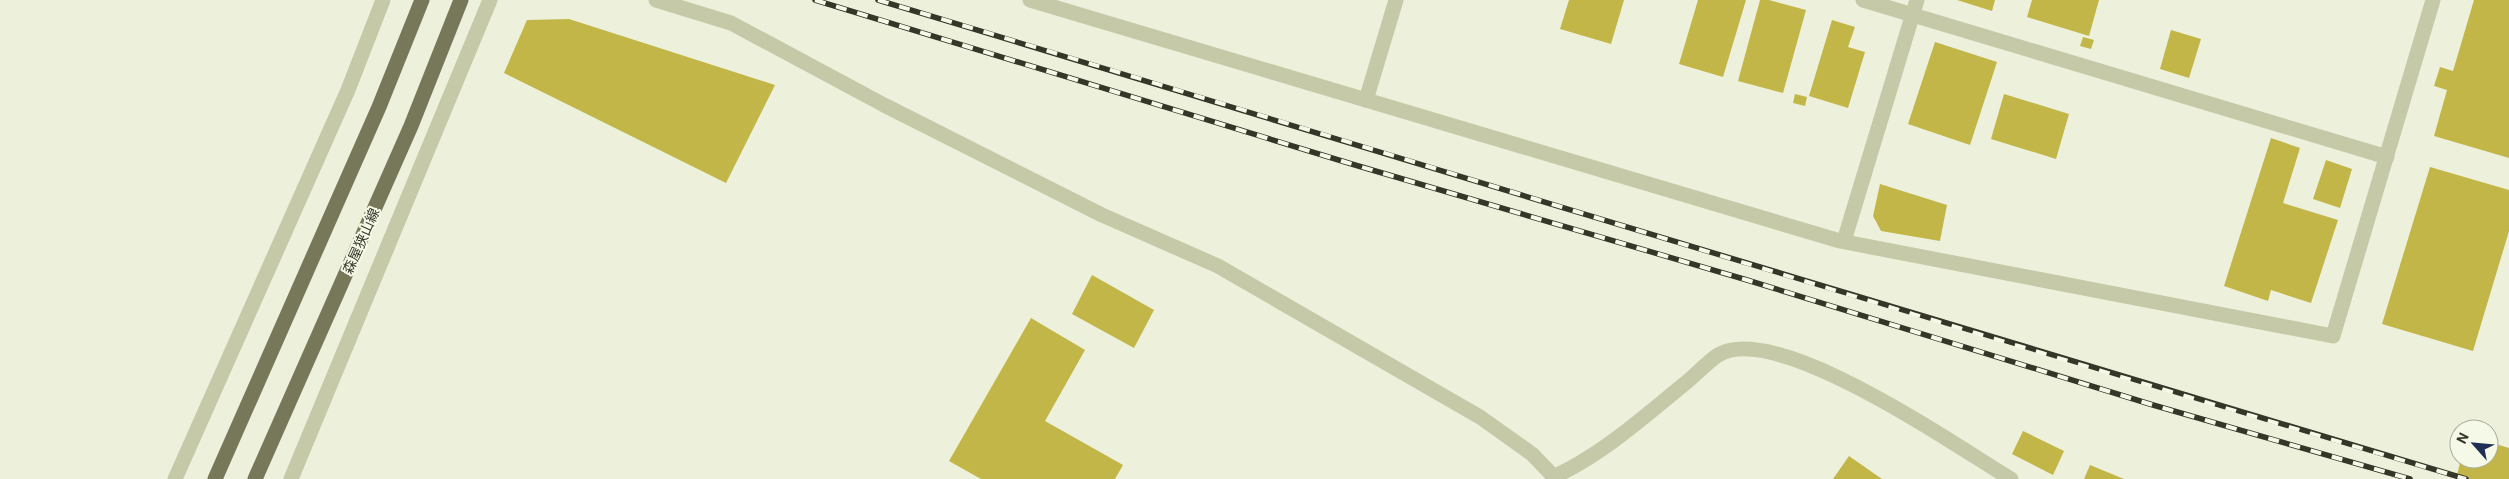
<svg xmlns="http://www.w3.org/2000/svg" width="2509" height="479" viewBox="0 0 2509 479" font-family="Roboto,'Noto Sans JP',sans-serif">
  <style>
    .building { fill: #c2b648 }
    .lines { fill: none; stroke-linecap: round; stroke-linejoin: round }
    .minor { stroke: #c5c9a7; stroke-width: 15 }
    .major { stroke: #777759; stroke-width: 15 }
    .rail-casing { stroke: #353528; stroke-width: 5.5 }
    .rail { stroke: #f5f9e7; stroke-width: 4; stroke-dasharray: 11; stroke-linecap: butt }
    .labels { text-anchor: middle; stroke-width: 4; stroke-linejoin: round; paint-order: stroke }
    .street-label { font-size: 14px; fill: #353528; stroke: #f5f9e7 }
  </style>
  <rect width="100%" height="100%" fill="#edf1db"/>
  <g class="building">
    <path d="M1569,0H1624L1611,44L1560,29Z"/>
    <path d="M1698,0H1746L1723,77L1679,64Z"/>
    <path d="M1760,0H1769L1806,10L1783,93L1738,81Z"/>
    <path d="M1957,0H1995L1992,11Z"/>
    <path d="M2032,0H2099L2089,36L2027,17Z"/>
    <path d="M2474,0H2509V158L2434,136L2447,90L2434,86L2440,67L2453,71Z"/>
    <path d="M569,19L775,85L726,183L504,73L527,20Z"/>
    <path d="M1832,20L1855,27L1848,47L1865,52L1848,108L1809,96Z"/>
    <path d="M2171,30L2201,39L2189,78L2160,69Z"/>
    <path d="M2083,37L2094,40L2091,49L2080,46Z"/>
    <path d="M1935,42L1997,62L1970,145L1908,124Z"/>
    <path d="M1795,94L1807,97L1805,106L1793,103Z"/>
    <path d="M2004,94L2069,114L2056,159L1991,139Z"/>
    <path d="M2271,138L2300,148L2283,203L2338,220L2311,303L2271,290L2268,301L2224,286Z"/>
    <path d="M2326,160L2352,169L2340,208L2313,199Z"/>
    <path d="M2430,167L2509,190V231L2473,351L2382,324Z"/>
    <path d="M1880,184L1947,205L1940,241L1881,231L1873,216Z"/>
    <path d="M1092,275L1154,310L1134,348L1072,314Z"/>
    <path d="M1031,318L1085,350L1045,421L1123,465L1115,479H981L949,461Z"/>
    <path d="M2023,431L2064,451L2053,475L2012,454Z"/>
    <path d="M2489,442L2509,448V479H2456L2461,459H2489Z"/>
    <path d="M1849,456L1882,479H1833Z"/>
    <path d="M2090,465L2124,479H2084Z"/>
  </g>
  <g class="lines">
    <g class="minor">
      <path d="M656,0L731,23L884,105L1102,215L1218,266L1480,417L1532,454L1556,479"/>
      <path d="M1030,0L1840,241L2333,336L2433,0"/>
      <path d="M1863,0L2387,157"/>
      <path d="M1366,100L1396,0"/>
      <path d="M1844,241L1917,0"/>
      <path d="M1553,477C1600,456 1644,417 1683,385C1695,376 1706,363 1718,355C1777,320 1957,447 2011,479"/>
      <path d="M175,479L348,90L383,0"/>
      <path d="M291,479L490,0"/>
    </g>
    <g class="major">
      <path d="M215,479L379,107L422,0"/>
      <path d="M255,479L411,126L461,0"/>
    </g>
    <g class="rail-casing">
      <g id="rail">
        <path d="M815,0L1355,165L1747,280L2153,405L2410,479"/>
        <path d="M878,0C1408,158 1935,324 2466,479"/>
      </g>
    </g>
    <use href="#rail" class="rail"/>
  </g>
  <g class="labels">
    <g class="street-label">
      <text transform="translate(361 241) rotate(-66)" y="5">森屋狭山線</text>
    </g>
  </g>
  <g transform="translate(2474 444) rotate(297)"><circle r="24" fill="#f5f9e7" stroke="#a8ab9b"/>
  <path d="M0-4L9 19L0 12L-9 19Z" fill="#1f2e55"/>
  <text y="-8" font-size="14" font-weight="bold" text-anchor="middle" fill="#353528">N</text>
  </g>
</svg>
